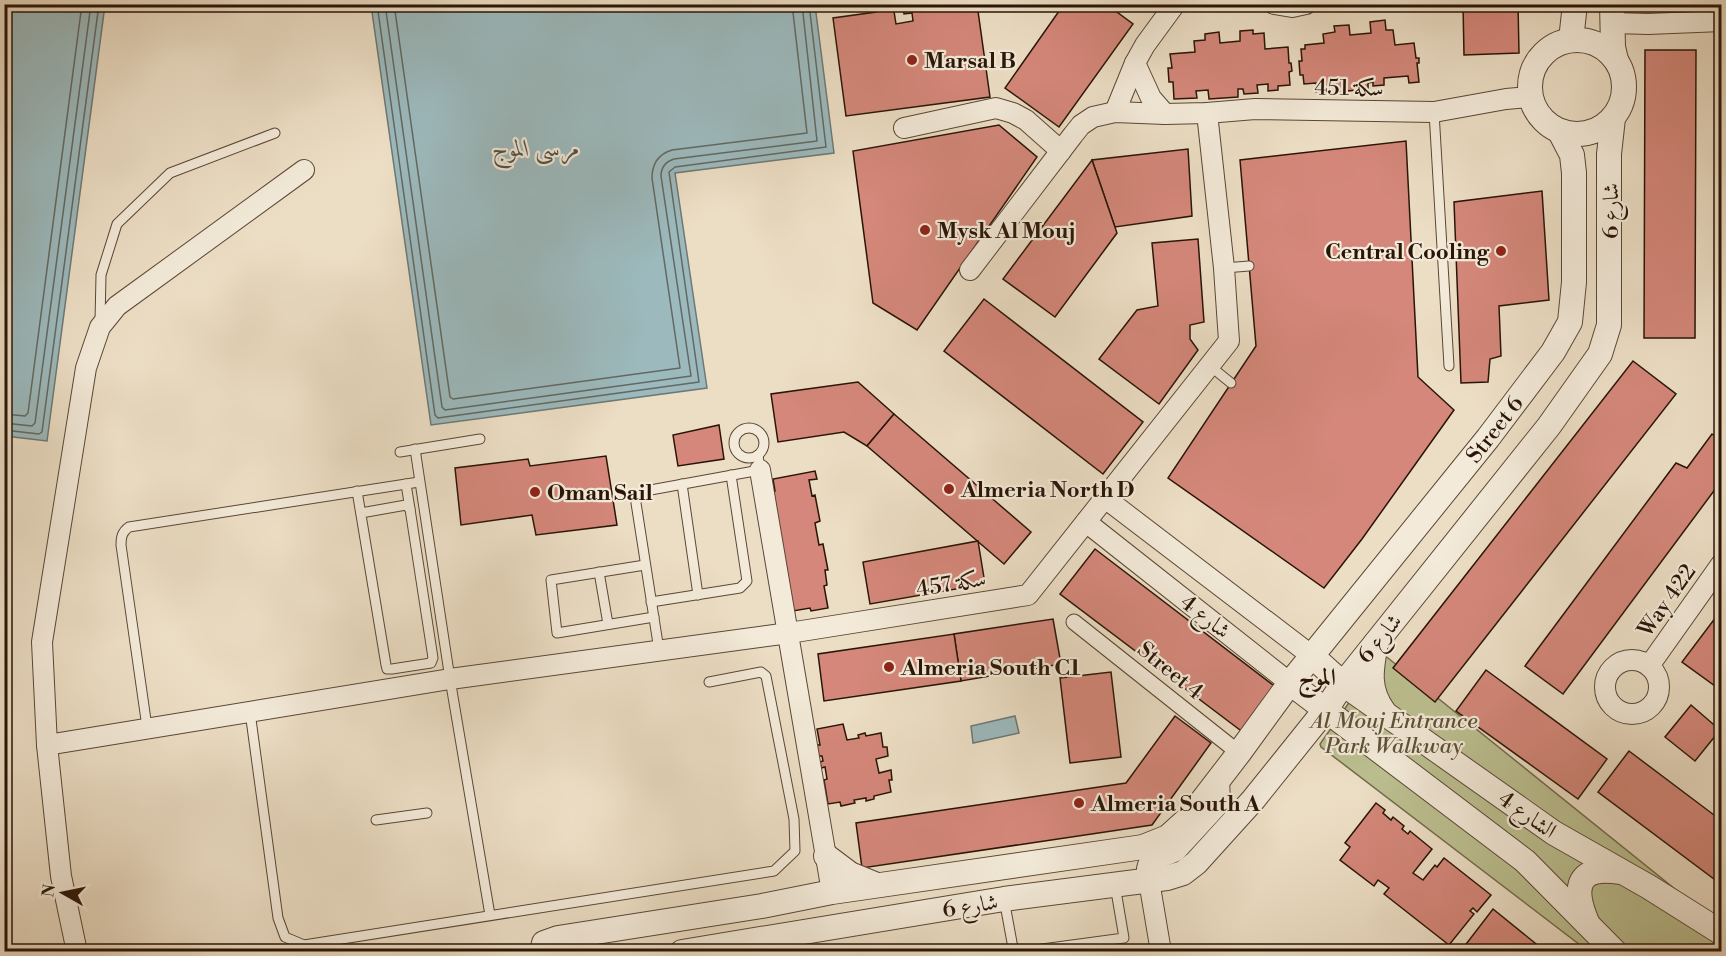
<svg xmlns="http://www.w3.org/2000/svg" width="1726" height="956" viewBox="0 0 1726 956" font-family="'Libre Bodoni',Amiri,serif">
  <style>
    .green { fill: #bcc091; stroke: #726a4c; stroke-width: 1.5 }
    .water { fill: #9cbabe; stroke: #6e7875; stroke-width: 1.5 }
    .lines { fill: none; stroke-linecap: round; stroke-linejoin: round }
    .shore { stroke: #626862; stroke-width: 1.5 }
    .building { fill: #d4877a; stroke: #291507; stroke-width: 1.5 }
    .service-casing { stroke: #5a4736; stroke-width: 11 }
    .pedestrian-casing { stroke: #5a4736; stroke-width: 17 }
    .minor-casing { stroke: #5a4736; stroke-width: 22 }
    .tertiary-casing { stroke: #5a4736; stroke-width: 26 }
    .service { stroke: #f3ead9; stroke-width: 9 }
    .pedestrian { stroke: #f3ead9; stroke-width: 15 }
    .minor { stroke: #f3ead9; stroke-width: 20 }
    .tertiary { stroke: #f3ead9; stroke-width: 24 }
    .poi-dot { fill: #8f2418; stroke: #f3ead9; stroke-width: 2 }
    .labels { text-anchor: middle; stroke-width: 4.5; stroke-linejoin: round; paint-order: stroke }
    .poi-label { font-size: 22px; font-weight: bold; fill: #291507; stroke: #f3ead9; text-anchor: start }
    .street-label { font-size: 22px; fill: #291507; stroke: #f3ead9 }
    .park-label { font-size: 22px; font-style: italic; fill: #5c5137; stroke: #f3ead9 }
    .water-label { font-size: 24px; font-style: italic; fill: #514f47; stroke: #f3ead9 }
    .neighbourhood-label { font-size: 24px; font-weight: bold; fill: #291507; stroke: #f3ead9 }
  </style>
  <rect width="100%" height="100%" fill="#ecdec5"/>
  <filter id="stains"><feTurbulence type="fractalNoise" baseFrequency=".00333" numOctaves="4"/><feColorMatrix values="0 0 0 0 .2 0 0 0 0 .09 0 0 0 0 .02 0 0 0 .5 -.17"/></filter>
  <radialGradient id="worn" r=".72"><stop offset=".6" stop-color="#630" stop-opacity="0"/><stop offset="1" stop-color="#630" stop-opacity=".3"/></radialGradient>
  <path class="green" d="M1383,654L1721,926V951H1588L1321,747L1320,744Z"/>
  <g class="water">
    <path d="M5,4L105,5L47,441L5,436Z"/>
    <path d="M371,5H815L834,153L675,173L707,388L431,425Z"/>
    <path d="M1015,716L1019,733L973,743L971,726Z"/>
  </g>
  <g class="lines">
    <g class="shore">
      <path d="M377,4L435,415L438,418L699,382L669,172L675,167L826,147L809,4"/>
      <path d="M385,4L442,407L445,410L691,376L661,176C661,167 665,162 674,159L817,141L802,4"/>
      <path d="M394,4L450,397L453,399L680,368L652,178C652,163 659,154 672,150L807,133L792,4"/>
      <path d="M4,414L25,416L28,413L82,4"/>
      <path d="M4,423L32,426L35,423L91,4"/>
      <path d="M4,430L39,434L42,432L99,4"/>
    </g>
  </g>
  <g class="building">
    <path d="M903,4H977L990,97L846,116L833,18L876,12V8L893,5L896,24L913,21L912,13L904,14Z"/>
    <path d="M1064,4H1106L1133,24L1059,127L1005,88Z"/>
    <path d="M1463,4H1518L1519,53L1464,55Z"/>
    <path d="M1385,20L1386,30H1393L1395,45L1414,43L1416,58H1419V63H1417L1419,82L1409,83L1408,76L1384,78V85L1373,86V82L1368,83V89L1337,92L1336,82L1329,83L1330,91L1316,92V83L1304,84L1303,75H1300L1299,61H1302L1301,49H1305V45L1324,43L1323,34L1335,32L1334,26L1349,25L1350,35L1371,33L1370,22Z"/>
    <path d="M1253,30V34L1264,33L1265,49L1288,47L1289,63H1291L1292,71L1289,72L1290,85L1278,86V90L1268,91V84L1257,85L1258,93L1244,94L1243,89H1238V97L1209,99L1208,90L1196,91L1197,98L1174,99L1173,82H1169L1168,68H1172L1170,54L1195,52L1194,41L1205,40V34L1219,32L1220,43L1240,41V31Z"/>
    <path d="M1645,50H1696L1695,338H1644Z"/>
    <path d="M999,125L1037,157L917,330L873,303L853,151Z"/>
    <path d="M1406,141L1418,377L1454,410L1362,539L1324,588L1168,478L1256,346L1240,160Z"/>
    <path d="M1188,149L1192,216L1115,227L1092,160Z"/>
    <path d="M1092,160L1117,233L1055,317L1003,279Z"/>
    <path d="M1542,191L1549,300L1499,306L1501,356L1490,359L1488,382L1461,383L1454,202Z"/>
    <path d="M1198,239L1204,322L1190,325V339L1198,350L1159,404L1099,359L1137,310L1158,306L1152,243Z"/>
    <path d="M984,299L1143,422L1103,474L944,351Z"/>
    <path d="M1633,361L1676,394L1435,702L1393,668Z"/>
    <path d="M858,382L894,414L867,446L844,432L778,442L771,394Z"/>
    <path d="M894,414L1031,532L1004,564L867,446Z"/>
    <path d="M719,425L724,459L678,466L673,435Z"/>
    <path d="M1712,434L1722,441V480L1563,694L1525,666L1676,463L1687,468Z"/>
    <path d="M606,456L617,525L536,535L532,515L461,525L455,468L528,459L530,466Z"/>
    <path d="M815,471L817,479L809,480L812,496L815,495L820,521L815,523L819,545L823,544L828,570H825L827,585L824,586L828,608L811,611L810,608L793,611L771,491H775L773,479Z"/>
    <path d="M978,541L985,584L870,604L863,562Z"/>
    <path d="M1095,549L1277,688L1244,733L1060,594Z"/>
    <path d="M1722,609V691L1682,662Z"/>
    <path d="M1053,619L1061,664L961,681L954,634Z"/>
    <path d="M954,634L961,681L824,701L818,654Z"/>
    <path d="M1486,670L1607,759L1578,799L1456,711Z"/>
    <path d="M1111,672L1121,757L1070,763L1060,678Z"/>
    <path d="M1691,705L1720,730L1695,761L1665,737Z"/>
    <path d="M1175,716L1211,743L1152,825L862,868L856,823L1126,783Z"/>
    <path d="M843,724L847,740L859,738L858,735L865,733L866,736L881,733L883,747H887L888,756L876,759L879,773L891,770L892,780H889L891,792L874,796V799L866,801V798L854,800L855,803L841,806L840,802L828,804L824,780L827,779L825,767L821,768L820,762L823,761L822,756H819L816,745H820L817,729Z"/>
    <path d="M1629,751L1722,821V885L1598,792Z"/>
    <path d="M1376,803L1385,810L1383,813L1391,820L1393,817L1404,826L1402,829L1408,834L1410,831L1432,849L1413,873L1423,880L1435,865L1437,867L1444,858L1491,895L1477,912L1473,908L1470,911L1474,914L1449,945L1384,894L1389,888L1378,880L1374,886L1340,860L1350,847L1345,843Z"/>
    <path d="M1493,909L1535,943L1546,952H1460Z"/>
  </g>
  <g class="lines">
    <g class="service-casing">
      <g id="service">
        <path d="M1434,112L1449,366"/>
        <path d="M1224,268L1249,266"/>
        <path d="M100,322L101,275L117,224L170,173L275,133"/>
        <path d="M1210,366L1231,383"/>
        <circle cx="749" cy="443" r="15"/>
        <path d="M415,449L450,679L490,915"/>
        <path d="M400,452L480,439"/>
        <path d="M406,484L410,509"/>
        <path d="M682,484L698,595"/>
        <path d="M357,491L386,665L387,669H392L431,663L433,658L410,509L406,505L361,513"/>
        <path d="M645,565L551,580L557,633L654,617"/>
        <path d="M599,572L608,624"/>
        <path d="M651,602L740,588L747,581L731,475"/>
        <path d="M659,650L636,503L637,496L645,491L760,470L758,455"/>
        <path d="M250,712L278,918L285,937L304,945L774,871L795,851L794,819L766,676L761,672L709,682"/>
        <path d="M147,727L121,545C121,537 122,532 129,527L419,482"/>
        <path d="M376,820L427,813"/>
        <path d="M1004,899L1013,948L1018,952"/>
        <path d="M1020,952L1124,938L1115,885"/>
      </g>
    </g>
    <g class="pedestrian-casing">
      <path id="pedestrian" d="M1074,622L1239,753"/>
    </g>
    <g class="minor-casing">
      <g id="minor">
        <path d="M1274,4L1292,7L1306,4"/>
        <path d="M1613,23L1648,24L1722,21"/>
        <path d="M1135,63L1151,98L1165,114"/>
        <path d="M1115,112L1135,63L1145,45L1175,4"/>
        <path d="M904,128L996,108L1013,113L1026,120L1061,151"/>
        <path d="M970,270L1073,135L1081,125L1093,117L1115,112L1165,114L1207,113L1255,109L1434,112L1506,99L1530,97"/>
        <path d="M760,470L832,892"/>
        <path d="M1105,498L1312,656"/>
        <path d="M1086,522L1290,683"/>
        <circle cx="1632" cy="687" r="27"/>
        <path d="M1649,666L1722,563"/>
        <path d="M47,745L450,679L789,633L1028,595L1229,341L1224,268L1207,113"/>
        <path d="M77,952L61,876L47,745L42,642L86,368L100,327L117,306L304,170"/>
        <path d="M1161,952L1147,869L1148,865L1153,861L1176,851L1220,803L1219,779"/>
      </g>
    </g>
    <g class="tertiary-casing">
      <g id="tertiary">
        <path d="M1612,4L1613,47L1616,60"/>
        <circle cx="1577" cy="87" r="47"/>
        <path d="M1571,40L1575,4"/>
        <path d="M1376,643C1371,669 1367,689 1384,712"/>
        <path d="M1312,656L1343,684L1554,833L1649,887L1722,933"/>
        <path d="M1290,683L1525,861L1615,952"/>
        <path d="M826,856L850,874L877,885"/>
        <path d="M1587,922C1572,886 1578,865 1620,872"/>
        <path d="M542,952L544,943L558,938L762,906L832,892L1143,847L1168,837L1189,818L1239,753L1290,683L1488,438L1553,352L1570,322L1574,282V173L1572,155L1560,132"/>
        <path d="M682,952L1004,899L1167,878L1183,873L1196,863L1253,800L1326,709L1343,684L1549,426L1600,354L1609,325V154L1613,118"/>
      </g>
    </g>
    <use href="#service" class="service"/>
    <use href="#pedestrian" class="pedestrian"/>
    <use href="#minor" class="minor"/>
    <use href="#tertiary" class="tertiary"/>
  </g>
  <g class="poi-dot">
    <circle cx="912" cy="60" r="6"/>
    <circle cx="925" cy="230" r="6"/>
    <circle cx="1501" cy="251" r="6"/>
    <circle cx="949" cy="489" r="6"/>
    <circle cx="535" cy="492" r="6"/>
    <circle cx="889" cy="667" r="6"/>
    <circle cx="1079" cy="803" r="6"/>
  </g>
  <g class="labels">
    <g class="poi-label">
      <text x="924" y="68">Marsal B</text>
      <text x="937" y="238">Mysk Al Mouj</text>
      <text x="1489" y="259" text-anchor="end">Central Cooling</text>
      <text x="961" y="497">Almeria North D</text>
      <text x="547" y="500">Oman Sail</text>
      <text x="901" y="675">Almeria South C1</text>
      <text x="1091" y="811">Almeria South A</text>
    </g>
    <g class="street-label">
      <text transform="translate(1349 87) rotate(1)" y="8">سكة 451</text>
      <text transform="translate(1610 211) rotate(-90)" y="8">شارع 6</text>
      <text transform="translate(1494 429) rotate(-52)" y="8">Street 6</text>
      <text transform="translate(951 583) rotate(-9)" y="8">سكة 457</text>
      <text transform="translate(1666 600) rotate(-55)" y="8">Way 422</text>
      <text transform="translate(1206 616) rotate(38)" y="8">شارع 4</text>
      <text transform="translate(1379 638) rotate(-51)" y="8">شارع 6</text>
      <text transform="translate(1171 670) rotate(39)" y="8">Street 4</text>
      <text transform="translate(1528 814) rotate(35)" y="8">الشارع 4</text>
      <text transform="translate(970 905) rotate(-9)" y="8">شارع 6</text>
    </g>
    <g class="park-label">
      <text x="1394" y="728">Al Mouj Entrance<tspan x="1394" dy="25">Park Walkway</tspan></text>
    </g>
    <g class="water-label">
      <text x="536" y="156">مرسى الموج</text>
    </g>
    <g class="neighbourhood-label">
      <text x="1317" y="685">الموج</text>
    </g>
  </g>
  <rect width="1726" height="956" fill="none" stroke="#ecdec5" stroke-width="24"/>
  <rect x="6" y="6" width="1714" height="944" fill="none" stroke="#291507" stroke-width="3"/>
  <rect x="12" y="12" width="1702" height="932" fill="none" stroke="#291507" stroke-width="1.5"/>
  <g transform="translate(63 893) rotate(279)" stroke="#f3ead9" stroke-width="4.5" paint-order="stroke">
  <path d="M0-4.5L10 22L0 15L-10 22Z" fill="#291507"/>
  <text y="-9" font-size="16" font-weight="bold" text-anchor="middle" fill="#291507">N</text>
  </g>
  <rect width="100%" height="100%" filter="url(#stains)"/>
  <rect width="100%" height="100%" fill="url(#worn)"/>
</svg>
